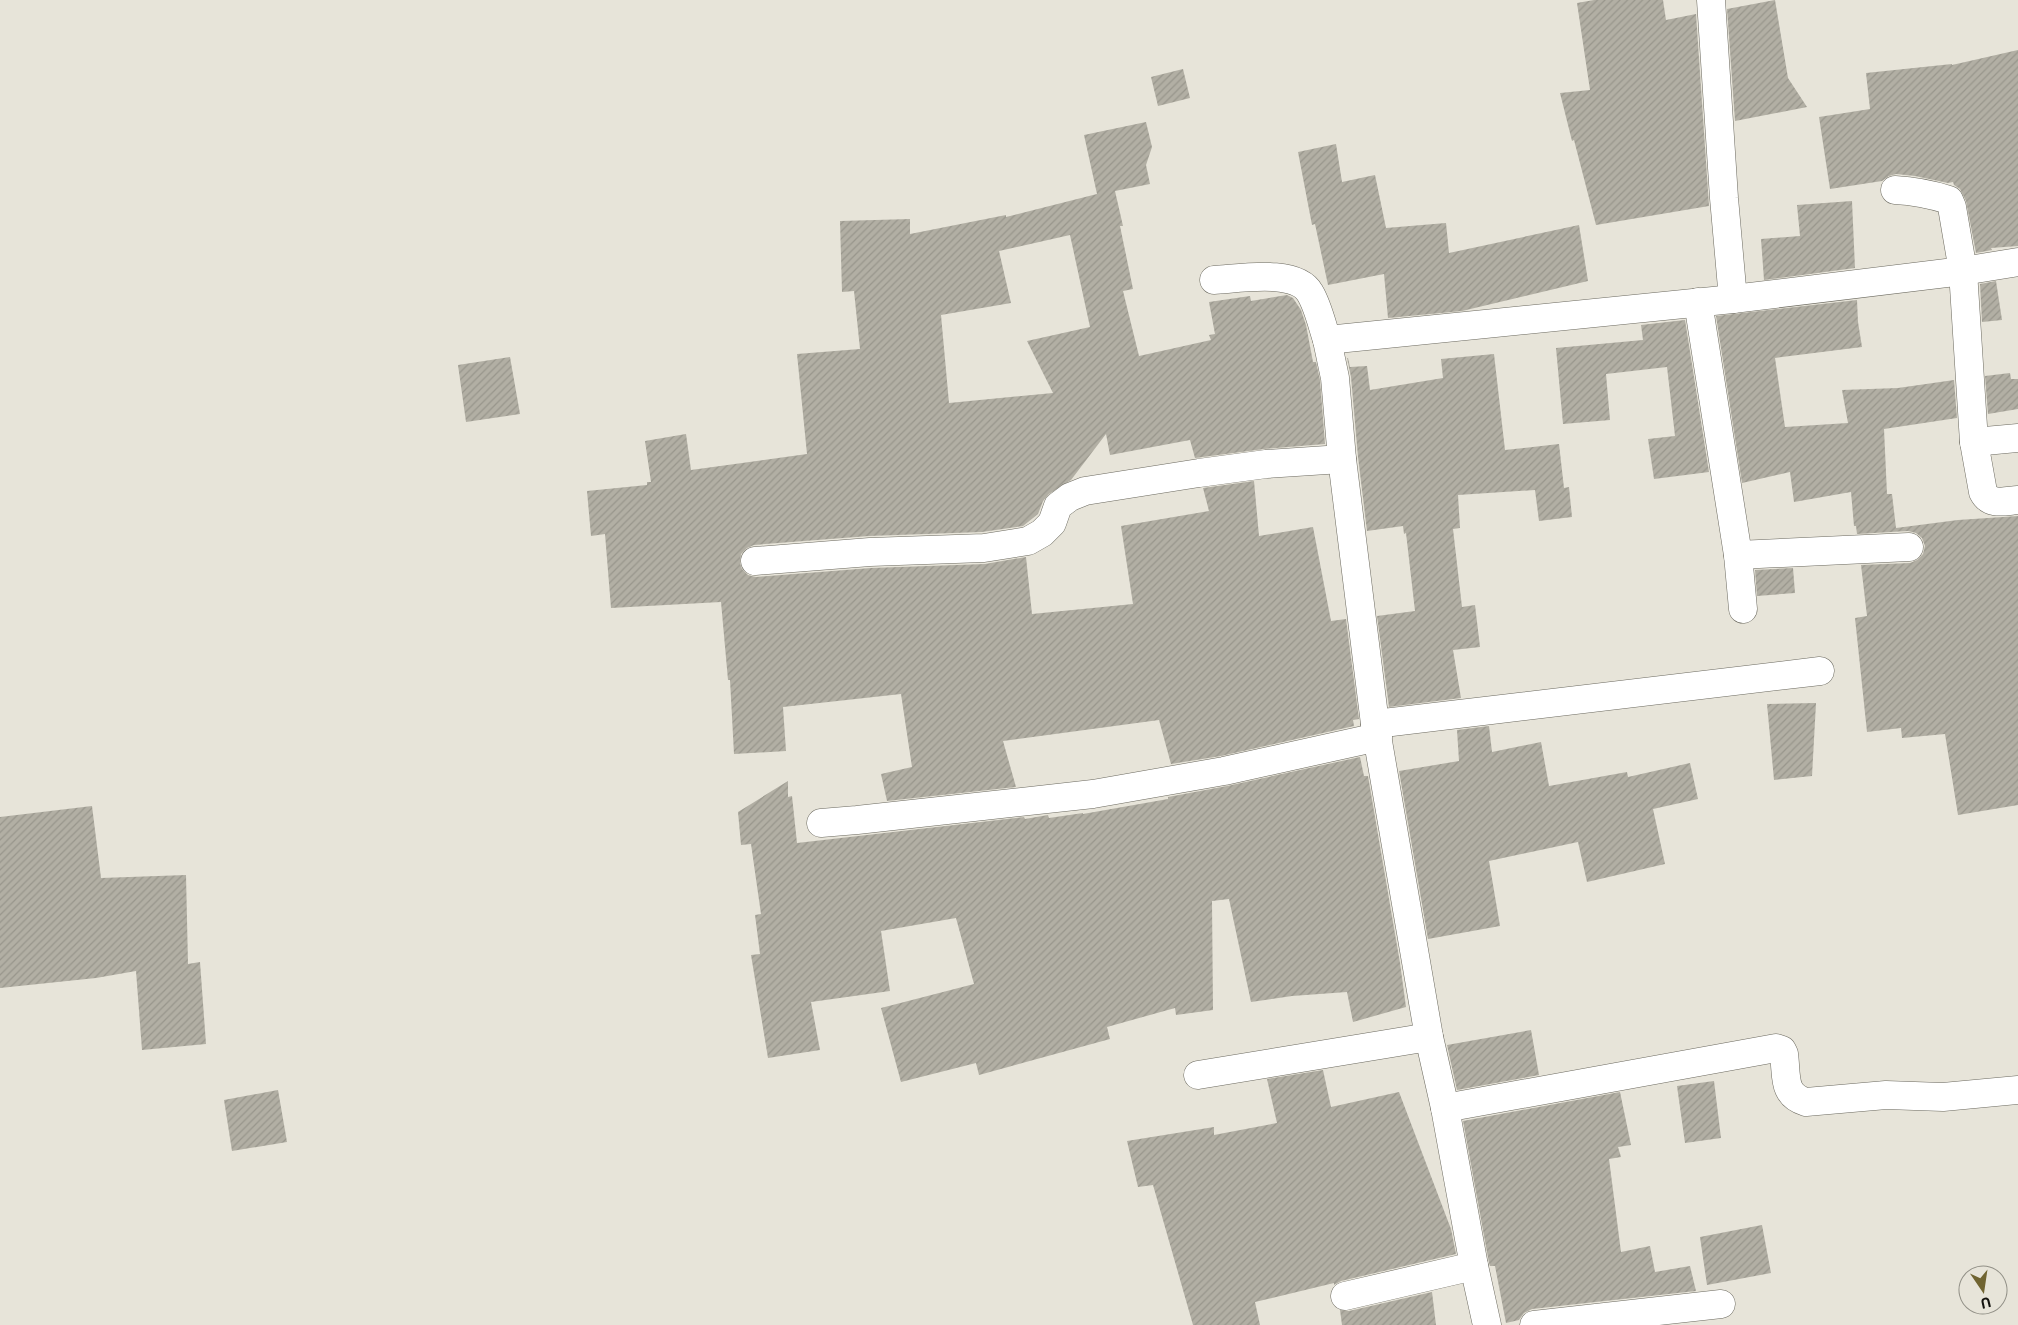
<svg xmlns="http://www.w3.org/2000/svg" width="2018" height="1325" viewBox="0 0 2018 1325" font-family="'Public Sans',sans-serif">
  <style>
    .building { fill: url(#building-hatch); fill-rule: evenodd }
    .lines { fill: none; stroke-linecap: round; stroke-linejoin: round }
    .minor-casing { stroke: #6b695f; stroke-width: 29 }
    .minor { stroke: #fff; stroke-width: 28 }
  </style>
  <defs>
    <pattern id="building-hatch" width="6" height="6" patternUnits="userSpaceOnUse" patternTransform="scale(1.25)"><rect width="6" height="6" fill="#b2afa4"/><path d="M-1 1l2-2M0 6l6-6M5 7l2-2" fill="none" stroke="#98968c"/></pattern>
  </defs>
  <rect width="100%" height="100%" fill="#e7e4d9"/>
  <g class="building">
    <path d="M1594,0H1663L1666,20L1696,14L1709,206L1596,225L1574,140L1572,141L1560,93L1590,90L1577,3Z"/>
    <path d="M1775,0L1788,78L1807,107L1735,121L1727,9Z"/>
    <path d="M2018,50V246L1991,248L1992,250L1976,253L1966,201L1960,189L1954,185L1953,182L1948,183L1915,176L1896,174L1889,176L1882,181L1830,189L1819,117L1870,109L1866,73L1952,64V65Z"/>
    <path d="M1183,69L1190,98L1158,106L1151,77Z"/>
    <path d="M1146,122L1152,147L1146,165L1150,184L1115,191L1123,226H1120L1133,289L1123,291L1139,356L1211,340L1209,335L1215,334L1209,302L1250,296L1251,301L1287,295L1293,298L1301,310L1306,325L1313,362H1316L1320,380L1325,444L1264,449L1195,458L1190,440L1110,455L1106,434L1071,480L1049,494L1043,501L1038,514L1023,526L982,532L869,536L754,545L747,548L741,554L740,563L742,569L748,575L756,577L871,568L985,564L1026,557L1032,614L1133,604L1121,526L1209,511L1203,488L1254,481L1259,536L1313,527L1331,621L1346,619L1359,719L1353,720L1354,726L1221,756L1171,764L1159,720L1003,741L1016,787L887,801L881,774L912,767L901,694L783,707L786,751L734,754L730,680H728L721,602L611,608L605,534L591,536L587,491L647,485V482H651L645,441L686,434L691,470L807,454L797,354L860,349L854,291L842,292L840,221L910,219V234L1006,215V217L1097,194L1084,135ZM1070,235L1090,327L1027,341L1053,393L949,403L941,315L1011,303L999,251Z"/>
    <path d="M1336,144L1342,182L1375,175L1386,228L1446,223L1449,253L1579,225L1588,281L1462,311L1388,318L1384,274L1328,285L1315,224L1312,225L1298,152Z"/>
    <path d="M1852,201L1855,268L1764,280L1761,239L1800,236L1797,205Z"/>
    <path d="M1996,281L2002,320L1982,322L1980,284Z"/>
    <path d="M1857,300L1858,322L1862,347L1775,358L1785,427L1848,423L1842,390L1898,388L1954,380L1957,418L1884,429L1887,494H1892L1896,528L1958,520L2018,516V805L1958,815L1945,734L1902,738L1901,728L1867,732L1855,618L1867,616L1861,565L1910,563L1917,560L1923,554L1925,546L1922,538L1916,533L1908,531L1857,534L1856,526H1854L1851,492L1794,502L1790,472L1742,483L1716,316Z"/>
    <path d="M1685,320L1709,472L1654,479L1648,439L1675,436L1667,367L1606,374L1610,420L1563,424L1556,348L1643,340L1641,325Z"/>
    <path d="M1494,354L1505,450L1559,444L1564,488L1569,487L1572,517L1539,521L1535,490L1458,495L1460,528L1453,529L1462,607L1475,605L1480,647L1453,650L1461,698L1389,707L1377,616L1415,611L1406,533L1404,534L1403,526L1367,531L1358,457L1351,377L1347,358H1348L1350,367L1367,366L1370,390L1443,378L1441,359Z"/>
    <path d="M510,357L520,414L466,422L458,365Z"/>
    <path d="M2010,373L2011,379H2018V409L1988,414L1985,376Z"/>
    <path d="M1793,568L1795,593L1757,596L1755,570Z"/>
    <path d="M1816,703L1812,776L1774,780L1767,704Z"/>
    <path d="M1489,726L1492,752L1541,742L1549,786L1627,772L1628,777L1690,763L1698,799L1653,809L1665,864L1587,882L1578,842L1489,861L1500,926L1428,939L1399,771L1459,761L1457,730Z"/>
    <path d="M1360,757L1364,776H1368L1400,963L1406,1007L1353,1022L1347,992L1292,996L1251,1002L1229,899L1212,901L1213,1010L1176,1015L1175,1008L1107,1027L1110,1039L979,1075L976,1063L901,1082L881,1008L974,984L956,918L881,931L890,991L811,1002L820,1050L768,1058L751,955L760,954L755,915L761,914L751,844L741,845L738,812L788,781V797L792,796L797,843L1024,817L1025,819L1048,815L1049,818L1083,813V814L1168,799V797L1227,786Z"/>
    <path d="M92,806L101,878L186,875L188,964L200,962L206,1044L142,1050L136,971L96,978L0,988V817Z"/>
    <path d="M1531,1030L1539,1075L1457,1090L1447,1045Z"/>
    <path d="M1323,1070L1331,1107L1399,1092L1451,1229L1456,1254L1341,1281L1334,1285V1283L1255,1302L1260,1325H1193L1153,1185L1138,1187L1127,1141L1214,1127V1135L1277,1123L1267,1079Z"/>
    <path d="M1714,1081L1721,1138L1685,1143L1677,1086Z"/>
    <path d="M278,1090L287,1142L232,1151L224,1100Z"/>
    <path d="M1620,1092L1631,1145L1618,1147L1621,1157L1609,1159L1621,1252L1650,1246L1655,1272L1690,1266L1696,1291L1532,1309L1524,1313L1519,1320L1506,1323L1495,1266H1490L1489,1263L1463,1121Z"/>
    <path d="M1762,1225L1771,1273L1707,1285L1700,1237Z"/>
    <path d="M1432,1292L1436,1325H1342L1340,1310L1349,1311Z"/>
  </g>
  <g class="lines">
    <g class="minor-casing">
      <g id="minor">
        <path d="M1711,0L1724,198L1733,299"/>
        <path d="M1895,190C1914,191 1930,194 1949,200L1952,207L1963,271L1974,442L1983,492C1990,506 2005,501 2018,500"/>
        <path d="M1214,280C1238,279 1296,268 1310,293C1318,306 1322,325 1327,340"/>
        <path d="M1698,302L1738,555L1743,609"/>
        <path d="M1974,442L2018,438"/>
        <path d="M1738,555L1909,547"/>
        <path d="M755,561L870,552L984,548L1028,541L1042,533L1052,523L1058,506L1070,497L1085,491L1199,473L1266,464L1342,459"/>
        <path d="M1375,724L1820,671"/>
        <path d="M821,823L857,820L1093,794L1224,771L1378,737"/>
        <path d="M1198,1075L1429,1037"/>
        <path d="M1445,1108L1776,1048L1782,1050L1784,1054C1787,1076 1782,1095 1806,1102L1886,1095L1943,1097L2018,1090"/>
        <path d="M1345,1296L1474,1266"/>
        <path d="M1487,1325L1474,1266L1445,1108L1429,1037L1375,724L1342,459L1335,378L1327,340L1733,299L1963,271L2018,262"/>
        <path d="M1534,1325L1721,1304"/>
      </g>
    </g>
    <use href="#minor" class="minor"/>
  </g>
  <g transform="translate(1983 1290) rotate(167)"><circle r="24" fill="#e7e4d9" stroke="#929087"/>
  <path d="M0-4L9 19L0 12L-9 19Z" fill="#706431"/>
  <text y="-8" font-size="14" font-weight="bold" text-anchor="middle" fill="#12110d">U</text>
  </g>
</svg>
